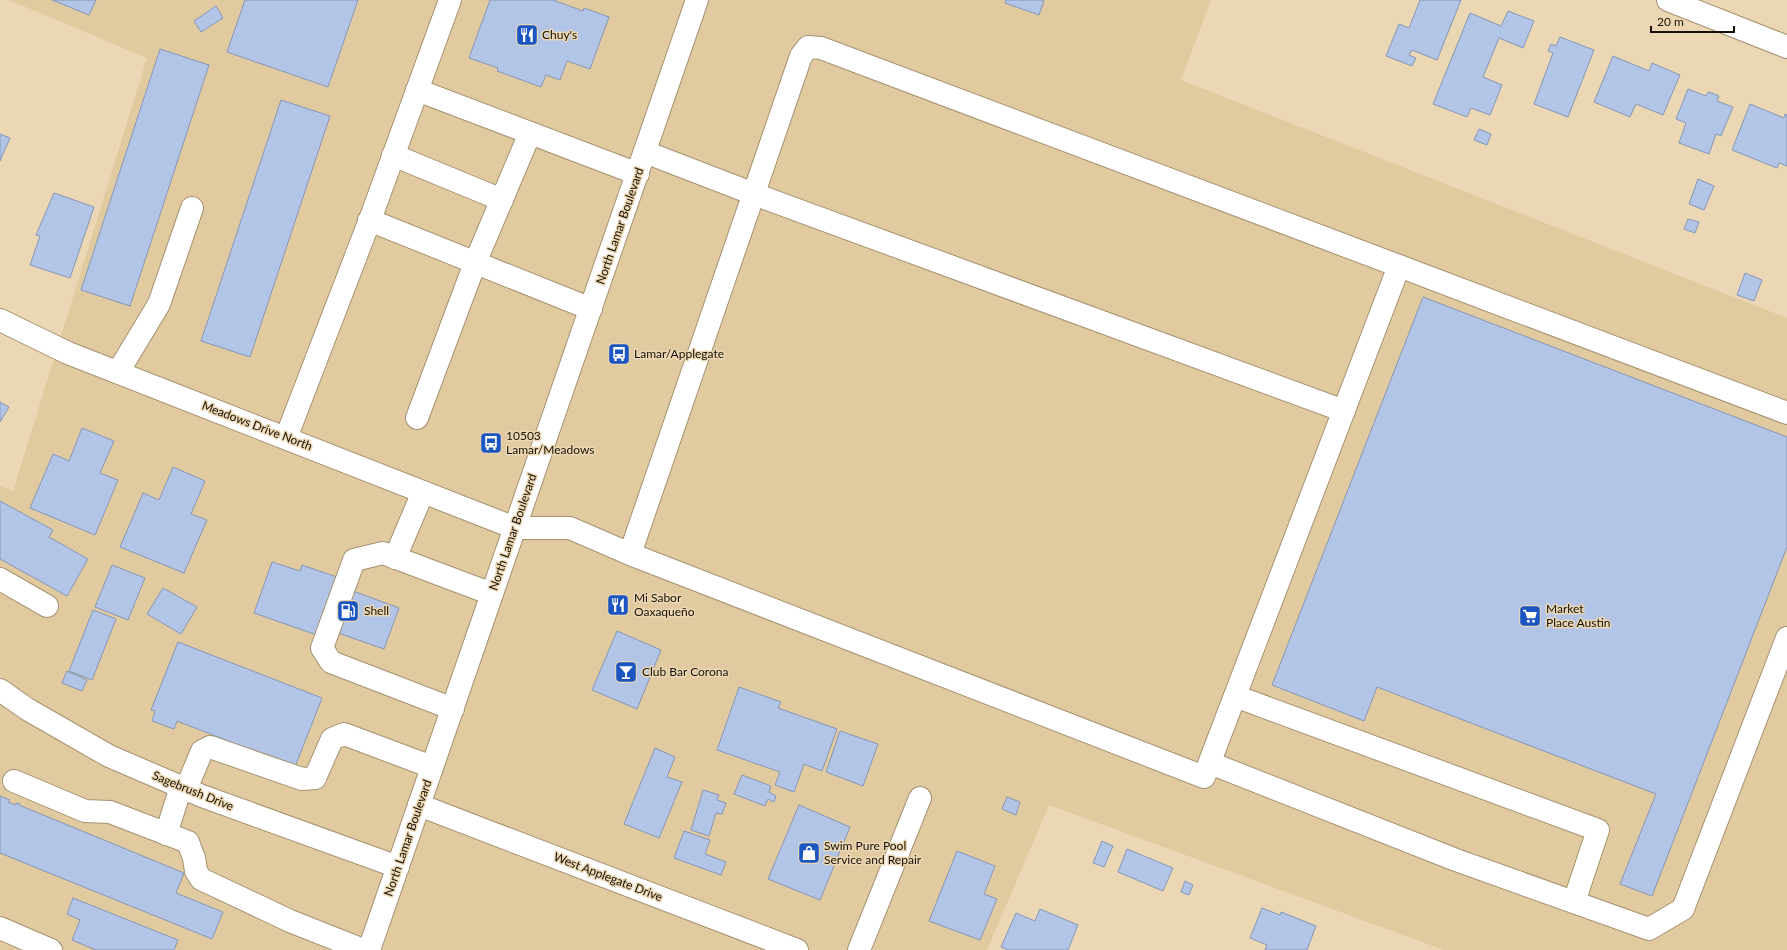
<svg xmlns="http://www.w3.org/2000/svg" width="1787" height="950" viewBox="0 0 1787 950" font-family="Lato,sans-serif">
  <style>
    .built { fill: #e1caa0 }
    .building { fill: #b2c5e6; stroke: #8597b7 }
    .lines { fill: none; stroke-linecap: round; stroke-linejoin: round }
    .minor-casing { stroke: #a59271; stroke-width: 24 }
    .major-casing { stroke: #a59271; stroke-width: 24 }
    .minor { stroke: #fff; stroke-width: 22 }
    .major { stroke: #fff; stroke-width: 22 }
    .labels { text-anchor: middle; stroke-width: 3; stroke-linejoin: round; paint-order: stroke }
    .poi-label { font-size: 12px; fill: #171004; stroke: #ebd7b4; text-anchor: start }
    .street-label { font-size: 12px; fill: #171004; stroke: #ebd7b4 }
  </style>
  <rect width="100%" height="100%" fill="#ebd7b4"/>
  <path class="built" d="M9,0H1211L1181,80L1787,318V950H1444L1049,805L987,950H0V485L13,491L147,58Z"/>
  <g class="building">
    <path d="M52,0H96L89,15Z"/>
    <path d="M245,0H358L328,87L227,52Z"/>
    <path d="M490,0H553L583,11L584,8L609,17L590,69L567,61L560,80L546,75L541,87L497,71L498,68L469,58Z"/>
    <path d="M1006,0H1042L1044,1L1039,15L1005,3Z"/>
    <path d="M1420,0H1461L1437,60L1412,50L1409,55L1416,58L1412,66L1386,56L1399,24L1409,28Z"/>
    <path d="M216,6L223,18L201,32L194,21Z"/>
    <path d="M1508,11L1534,21L1523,48L1499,38L1483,77L1502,85L1490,115L1471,108L1467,117L1433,104L1470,13L1501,26Z"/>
    <path d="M1560,37L1594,50L1568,117L1534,104L1553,53L1548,51L1551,44L1556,46Z"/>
    <path d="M160,49L209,65L130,306L81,290Z"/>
    <path d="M1613,56L1649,71L1652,63L1680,75L1663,115L1636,104L1630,117L1594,102Z"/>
    <path d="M1688,89L1706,96L1708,92L1712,93L1719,96L1717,101L1733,107L1721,136L1716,134L1709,154L1679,143L1686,123L1676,119Z"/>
    <path d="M281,100L330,116L250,357L201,341Z"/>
    <path d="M1750,104L1784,118L1785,114L1787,115V166L1779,163L1777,168L1732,150Z"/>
    <path d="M1479,129L1491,134L1487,145L1474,140Z"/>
    <path d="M0,134L10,138L0,161Z"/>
    <path d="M1698,179L1714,186L1704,210L1689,204Z"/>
    <path d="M54,193L94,207L70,278L30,265L40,236L36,235Z"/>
    <path d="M1688,219L1699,222L1695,233L1684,229Z"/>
    <path d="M1745,273L1762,280L1754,301L1737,295Z"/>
    <path d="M1423,297L1787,437V547L1652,896L1620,884L1656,794L1377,687L1364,721L1272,685Z"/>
    <path d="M0,402L9,407L0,422Z"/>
    <path d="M82,428L114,441L100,473L118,480L95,535L30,508L53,454L69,461Z"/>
    <path d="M173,467L205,481L191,514L207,520L184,573L120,547L143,493L159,500Z"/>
    <path d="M0,501L53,530L49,537L88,559L67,596L0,559Z"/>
    <path d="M272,562L300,571L302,565L337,577L317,635L254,613Z"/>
    <path d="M112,565L145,578L128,620L95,607Z"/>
    <path d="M163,588L197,607L181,634L147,614Z"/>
    <path d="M353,591L399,608L384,649L338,633Z"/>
    <path d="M93,610L116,619L92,680L69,671Z"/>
    <path d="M617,631L661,650L637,709L592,690Z"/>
    <path d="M178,642L322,698L295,767L177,721L174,729L152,721L155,711L151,710Z"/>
    <path d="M67,671L87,680L82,691L62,683Z"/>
    <path d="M739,687L781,702L778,708L837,729L822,771L804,764L794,792L775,785L780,772L717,750Z"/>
    <path d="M840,731L878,744L863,786L826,772Z"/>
    <path d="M655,748L675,757L667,777L682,782L659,838L624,824Z"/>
    <path d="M742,775L771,786L769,792L776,796L774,802L768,799L765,806L734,794Z"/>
    <path d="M703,790L719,795L717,800L726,803L722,814L716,813L709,836L691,830Z"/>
    <path d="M0,796L10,800L8,802L16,805V803L20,804L19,805L184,873L176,893L223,912L212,939L0,853Z"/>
    <path d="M1007,797L1020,802L1016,815L1002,809Z"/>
    <path d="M799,805L850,827L820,900L768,879Z"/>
    <path d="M684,831L710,840L705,854L726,862L721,875L674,858Z"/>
    <path d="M1102,841L1113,846L1104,867L1093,863Z"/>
    <path d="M1127,849L1173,868L1163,891L1118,872Z"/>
    <path d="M957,851L995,866L984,894L997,899L980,940L929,921Z"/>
    <path d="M1185,881L1193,885L1189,895L1181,892Z"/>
    <path d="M73,898L178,940L174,950H96L72,940L80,920L67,914Z"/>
    <path d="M1262,908L1280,915L1281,912L1316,926L1307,950H1265L1267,945L1250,938Z"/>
    <path d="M1040,909L1078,925L1068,950H1008L1001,947L1016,913L1035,921Z"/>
  </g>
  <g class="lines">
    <g class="minor-casing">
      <g id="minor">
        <path d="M1668,0L1787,47"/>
        <path d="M417,90L638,174"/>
        <path d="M645,152L754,194L1344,411"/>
        <path d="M393,155L502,200"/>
        <path d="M369,220L591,309"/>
        <path d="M1399,266L1787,413"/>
        <path d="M0,320L68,353L515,528H570L630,554L1204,777L1399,266L821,48L808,47L801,56L630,554"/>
        <path d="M118,372L159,304L192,208"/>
        <path d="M417,418L475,263L530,133"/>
        <path d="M286,438L371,217L450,0"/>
        <path d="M395,558L423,492"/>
        <path d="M0,579L47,606"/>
        <path d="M0,690L27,709L109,756L202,796L398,867"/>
        <path d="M1235,696L1598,830L1574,902"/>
        <path d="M453,709L331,662L322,648L354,560L383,553L492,594"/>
        <path d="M1210,763L1456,860L1649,929L1683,909L1787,638"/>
        <path d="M14,781L85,811L110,812L188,842L194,858L196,871L201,879L290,921L363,950"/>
        <path d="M186,789L202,751L210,747L302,779L315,778L332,739L344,734L432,767"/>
        <path d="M419,805L797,950"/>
        <path d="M166,834L181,787"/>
        <path d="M0,928L51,950"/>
        <path d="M859,950L920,798"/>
      </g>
    </g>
    <g class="major-casing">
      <path id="major" d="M369,950L697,0"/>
    </g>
    <use href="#minor" class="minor"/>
    <use href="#major" class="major"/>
  </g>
  <defs>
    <g id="restaurant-square" transform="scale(1.15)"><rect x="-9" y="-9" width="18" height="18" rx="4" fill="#1b55c1" stroke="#ebd7b4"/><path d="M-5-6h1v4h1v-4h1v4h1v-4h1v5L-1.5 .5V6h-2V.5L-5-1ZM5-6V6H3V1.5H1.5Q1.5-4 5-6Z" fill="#fff"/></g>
    <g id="bus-square" transform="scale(1.15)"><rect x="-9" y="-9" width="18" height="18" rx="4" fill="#1b55c1" stroke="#ebd7b4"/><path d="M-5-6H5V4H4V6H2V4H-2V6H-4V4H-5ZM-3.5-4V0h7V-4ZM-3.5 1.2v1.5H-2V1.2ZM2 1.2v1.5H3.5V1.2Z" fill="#fff"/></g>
    <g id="fuel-square" transform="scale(1.15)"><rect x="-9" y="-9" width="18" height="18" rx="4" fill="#1b55c1" stroke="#ebd7b4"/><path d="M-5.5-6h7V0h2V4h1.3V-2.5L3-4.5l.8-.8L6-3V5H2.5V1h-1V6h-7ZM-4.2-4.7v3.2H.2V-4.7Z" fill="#fff"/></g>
    <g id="supermarket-square" transform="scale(1.15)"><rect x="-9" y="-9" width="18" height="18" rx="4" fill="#1b55c1" stroke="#ebd7b4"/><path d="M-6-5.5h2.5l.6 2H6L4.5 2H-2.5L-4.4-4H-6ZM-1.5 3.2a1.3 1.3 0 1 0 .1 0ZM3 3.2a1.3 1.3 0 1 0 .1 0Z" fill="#fff"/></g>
    <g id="bar-square" transform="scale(1.15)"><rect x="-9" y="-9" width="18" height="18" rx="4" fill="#1b55c1" stroke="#ebd7b4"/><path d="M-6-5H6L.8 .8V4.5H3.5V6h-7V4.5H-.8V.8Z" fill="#fff"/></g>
    <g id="shop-square" transform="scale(1.15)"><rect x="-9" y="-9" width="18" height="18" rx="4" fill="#1b55c1" stroke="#ebd7b4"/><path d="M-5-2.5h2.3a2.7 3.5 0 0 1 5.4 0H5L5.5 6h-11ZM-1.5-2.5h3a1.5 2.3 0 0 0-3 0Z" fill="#fff"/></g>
  </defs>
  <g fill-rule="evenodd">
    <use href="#restaurant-square" x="527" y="35"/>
    <use href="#bus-square" x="619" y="354"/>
    <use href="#bus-square" x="491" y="443"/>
    <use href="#restaurant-square" x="618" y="605"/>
    <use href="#fuel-square" x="348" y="611"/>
    <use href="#supermarket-square" x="1530" y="616"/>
    <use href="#bar-square" x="626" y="672"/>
    <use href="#shop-square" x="809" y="853"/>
  </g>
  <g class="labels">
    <g class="poi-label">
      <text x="542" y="39">Chuy's</text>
      <text x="634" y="358">Lamar/Applegate</text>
      <text x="506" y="440">10503<tspan x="506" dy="14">Lamar/Meadows</tspan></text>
      <text x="634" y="602">Mi Sabor<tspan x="634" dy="14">Oaxaqueño</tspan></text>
      <text x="1546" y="613">Market<tspan x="1546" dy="14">Place Austin</tspan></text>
      <text x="364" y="615">Shell</text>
      <text x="642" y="676">Club Bar Corona</text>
      <text x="824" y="850">Swim Pure Pool<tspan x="824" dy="14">Service and Repair</tspan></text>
    </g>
    <g class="street-label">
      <text transform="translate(620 226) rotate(-71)" y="4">North Lamar Boulevard</text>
      <text transform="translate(257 426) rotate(21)" y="4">Meadows Drive North</text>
      <text transform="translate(513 532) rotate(-71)" y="4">North Lamar Boulevard</text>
      <text transform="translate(193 791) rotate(22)" y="4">Sagebrush Drive</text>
      <text transform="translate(408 838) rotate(-71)" y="4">North Lamar Boulevard</text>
      <text transform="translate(608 877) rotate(21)" y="4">West Applegate Drive</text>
    </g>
  </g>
  <path d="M1651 26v6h83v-6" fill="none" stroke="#171004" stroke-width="2"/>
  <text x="1657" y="26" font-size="12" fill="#171004" stroke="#ebd7b4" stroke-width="3" paint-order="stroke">20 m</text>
</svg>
